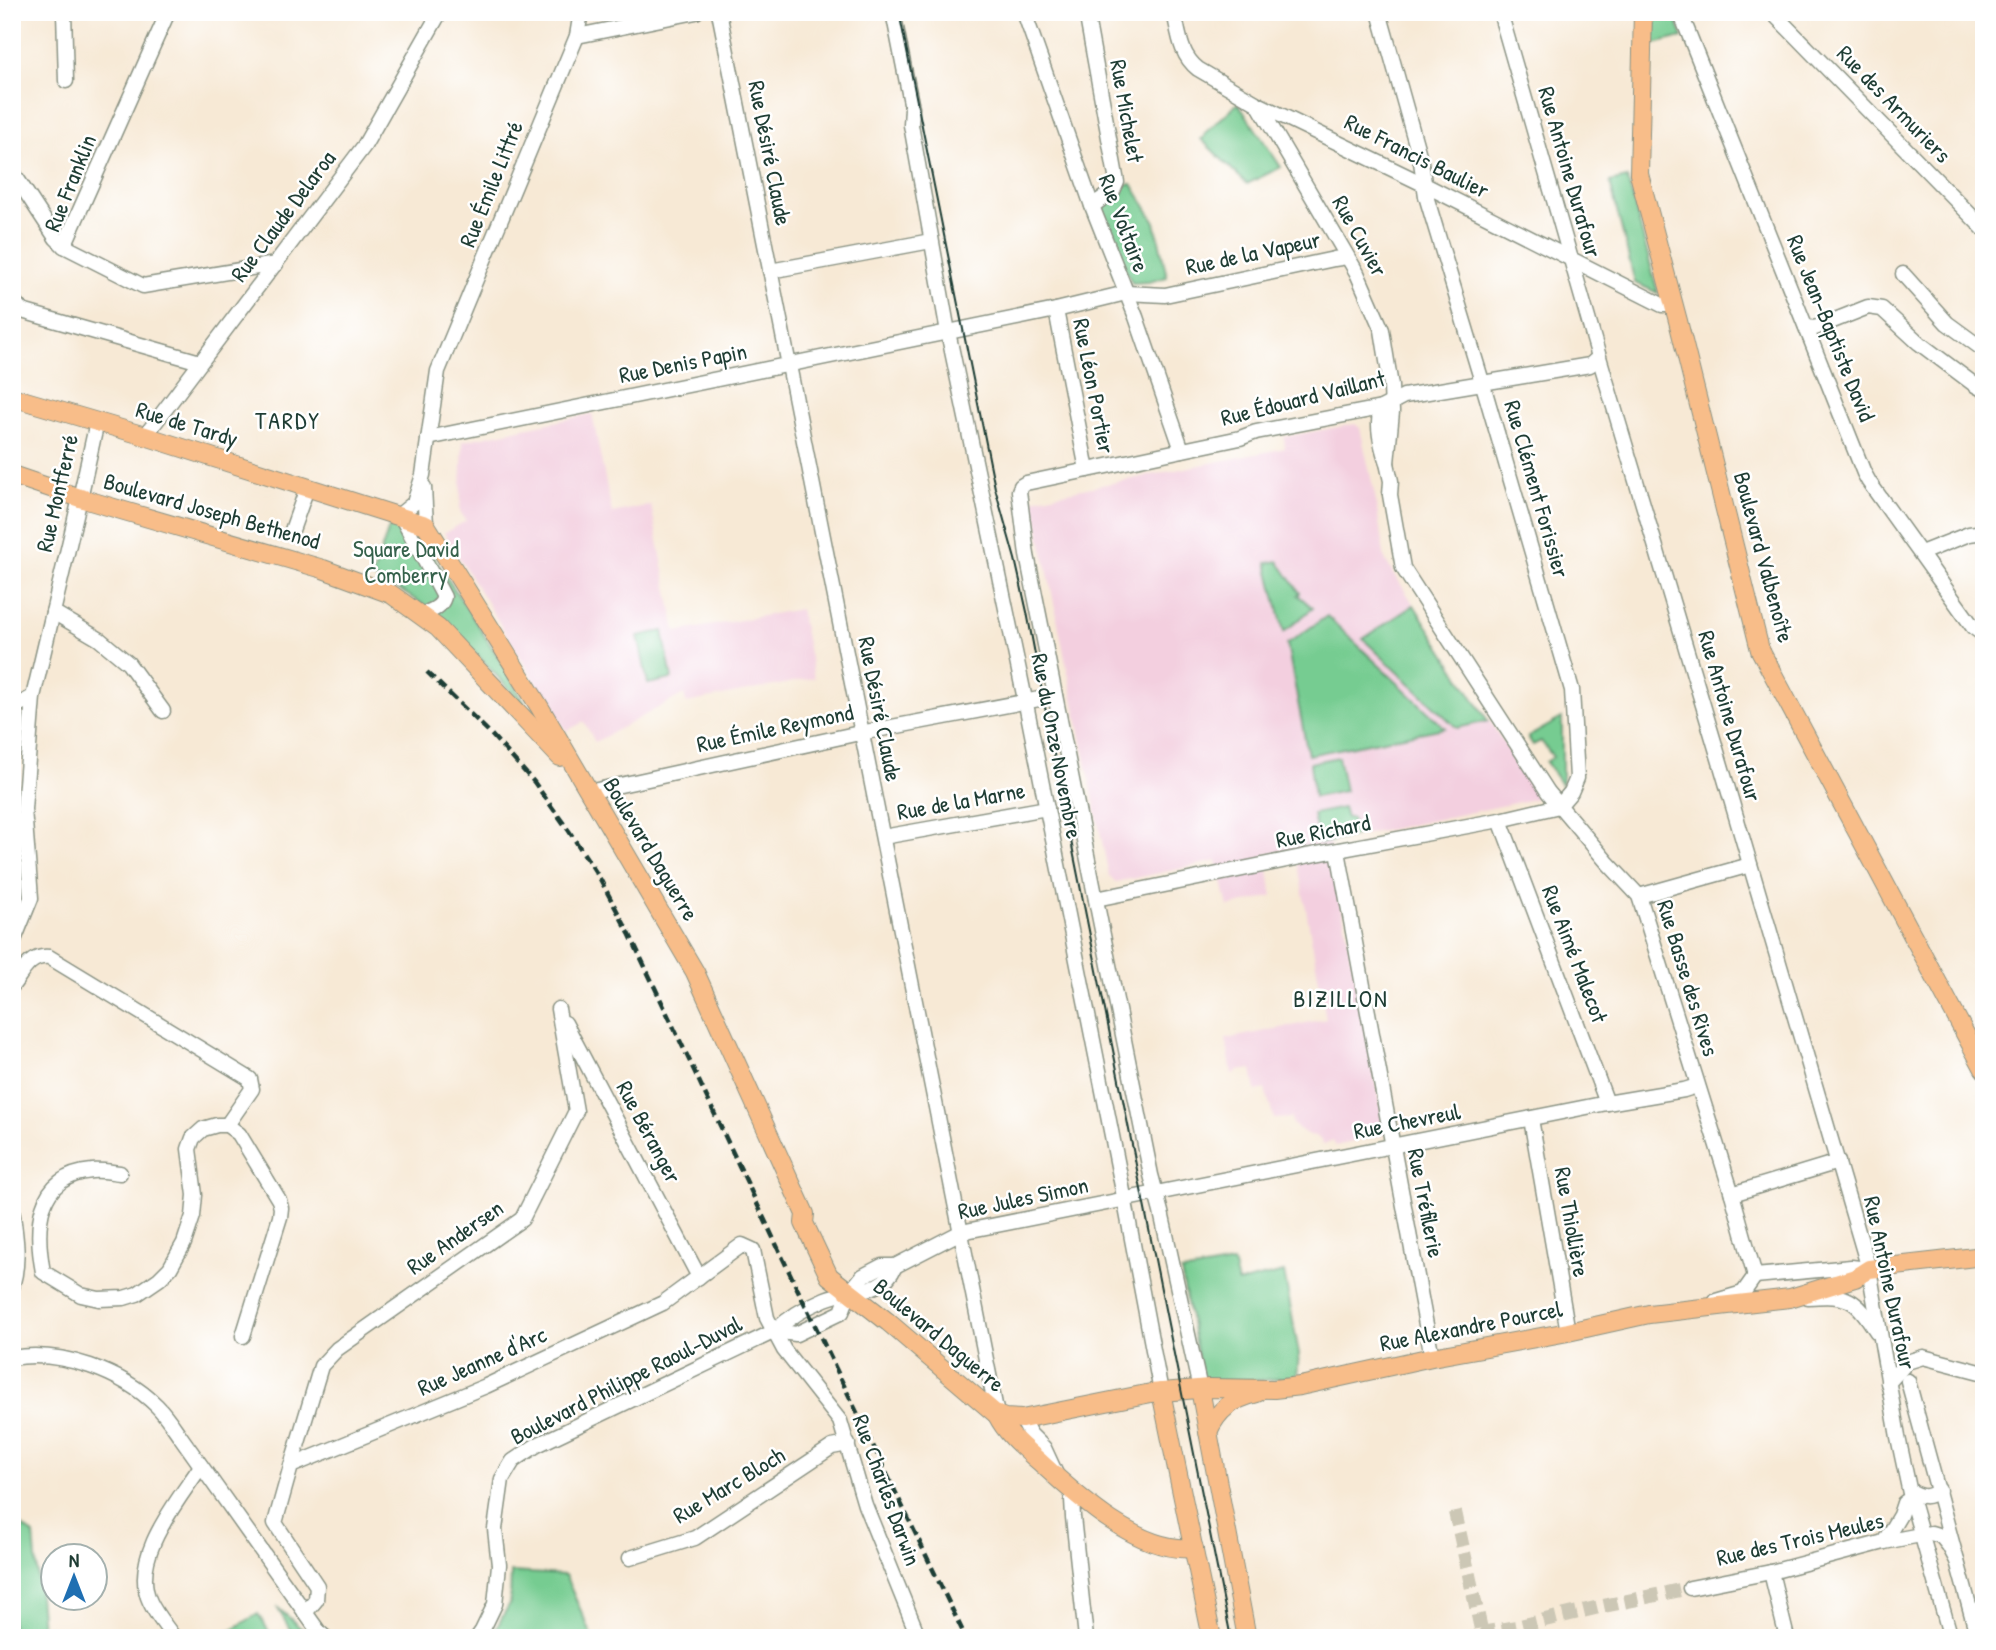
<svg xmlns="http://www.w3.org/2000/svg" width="1996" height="1650" viewBox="0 0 1996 1650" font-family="'Patrick Hand',sans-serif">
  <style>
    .built { fill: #f3cfdf }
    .green { fill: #76cc91; stroke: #4a8462; stroke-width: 2 }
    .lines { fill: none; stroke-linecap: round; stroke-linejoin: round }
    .minor-tunnel { stroke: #ccc7b5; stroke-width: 14; stroke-dasharray: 14 7; stroke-linecap: butt }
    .minor-casing { stroke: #8b9384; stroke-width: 17 }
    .major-casing { stroke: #8b9384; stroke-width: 20 }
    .minor { stroke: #fff; stroke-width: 14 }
    .major { stroke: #f8bd89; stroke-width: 18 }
    .tram { stroke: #1f3d34; stroke-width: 2 }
    .rail { stroke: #1f3d34; stroke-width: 4.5; stroke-dasharray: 10 5; stroke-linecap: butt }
    .labels { text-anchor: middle; stroke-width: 5; stroke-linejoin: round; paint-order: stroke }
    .street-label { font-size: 23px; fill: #1f3d34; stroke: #fff }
    .park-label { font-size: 23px; fill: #35614b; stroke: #fff }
    .neighbourhood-label { font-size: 24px; letter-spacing: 2px; fill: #1f3d34; stroke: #fff }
  </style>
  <rect width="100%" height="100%" fill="#fff"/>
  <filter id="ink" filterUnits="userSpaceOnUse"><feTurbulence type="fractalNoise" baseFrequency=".0143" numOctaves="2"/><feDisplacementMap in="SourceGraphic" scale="14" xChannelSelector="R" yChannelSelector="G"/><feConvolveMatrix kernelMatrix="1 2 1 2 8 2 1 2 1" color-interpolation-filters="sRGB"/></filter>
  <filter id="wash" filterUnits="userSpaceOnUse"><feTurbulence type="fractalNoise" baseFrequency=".00686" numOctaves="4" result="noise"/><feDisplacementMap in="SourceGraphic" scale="28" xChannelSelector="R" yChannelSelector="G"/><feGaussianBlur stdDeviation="1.57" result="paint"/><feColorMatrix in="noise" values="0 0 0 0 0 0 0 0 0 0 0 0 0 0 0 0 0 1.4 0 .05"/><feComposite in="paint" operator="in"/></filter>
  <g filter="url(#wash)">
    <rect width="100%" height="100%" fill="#f7e9d5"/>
    <g class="built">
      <path d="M592,414L612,513L651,505L676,632L800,609L814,678L686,703L684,694L595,742L584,722L566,731L444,533L466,521L460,511L463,441Z"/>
      <path d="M1355,424L1360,428L1375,496L1385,560L1537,794L1534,799L1329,842L1386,1134L1335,1146L1333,1140L1322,1145L1321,1140L1313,1135L1311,1137L1292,1124L1291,1118L1274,1119L1265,1089L1256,1091L1252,1069L1237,1071V1073L1232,1074L1226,1039L1326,1019L1295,849L1265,854L1273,896L1228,907L1217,861L1116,882L1109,876L1033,499L1285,448L1284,437Z"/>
    </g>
    <g class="green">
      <path d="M1655,12H1673L1683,37L1654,44Z"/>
      <path d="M1238,103L1281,167L1247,184L1201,139L1205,136L1204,134Z"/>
      <path d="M1627,178L1658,293L1635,283L1610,182Z"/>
      <path d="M1122,184H1132L1155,222L1167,277L1149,282L1132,283L1116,250L1101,207L1116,198Z"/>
      <path d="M390,525L422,533L424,542L497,655L525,703L524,705L481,659L422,604L398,589L372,577Z"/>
      <path d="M1278,561L1300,593L1298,595L1313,608L1284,632L1267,563Z"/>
      <path d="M1414,605L1488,721L1457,728L1363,639Z"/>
      <path d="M1327,616L1445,728L1308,755L1287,644Z"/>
      <path d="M663,631L672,679L648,684L638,636Z"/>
      <path d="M1562,718V786L1546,762L1553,757L1541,741L1533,745L1528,737Z"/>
      <path d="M1338,757L1345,791L1314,797L1310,763Z"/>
      <path d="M1343,808L1346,818H1352L1356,836L1319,844L1313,814Z"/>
      <path d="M1233,1263L1238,1283L1284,1272L1299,1354L1297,1376L1266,1380L1203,1383L1181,1272Z"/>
      <path d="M12,1519L34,1535L42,1630L48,1638H12Z"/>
      <path d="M511,1572L565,1575L593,1638H491L510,1603Z"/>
      <path d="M277,1607L312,1638H295Z"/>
      <path d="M258,1614L273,1638H217Z"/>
    </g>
  </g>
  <g filter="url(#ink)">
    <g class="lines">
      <g class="minor-tunnel">
        <path d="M1455,1512L1483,1638"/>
        <path d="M1481,1633L1516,1627L1599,1607L1690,1588"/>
      </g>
      <g class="minor-casing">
        <g id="minor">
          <path d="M64,12L66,81"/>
          <path d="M719,12L997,1415"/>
          <path d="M893,12L912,108L911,125L948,332L1027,709L1121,1181L1161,1392"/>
          <path d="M1024,12L1092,206L1136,317L1182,450"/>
          <path d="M1086,12L1117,182L1113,191L1092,206"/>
          <path d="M1174,12C1179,34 1180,55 1198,69L1258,104L1419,182L1662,305H1671L1673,302"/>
          <path d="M1500,12L1599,357L1720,762L1869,1269L1898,1437L1911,1498L1951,1638"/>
          <path d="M1680,12L1864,473L1869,482L1973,627L1984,635"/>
          <path d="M1772,12L1984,229"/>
          <path d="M577,36L696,12"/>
          <path d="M1258,104L1357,273L1382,330L1391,386L1392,412L1387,463C1381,445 1376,426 1381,408"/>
          <path d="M12,171L56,238L64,246L143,286L276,264"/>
          <path d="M64,246L168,12"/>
          <path d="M770,271L931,241"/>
          <path d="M1903,274L1947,323L1984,350"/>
          <path d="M12,299L22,311L200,362"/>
          <path d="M1056,310L1087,470"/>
          <path d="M1806,327L1815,328L1868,307L1882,309L1919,343L1975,385L1984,390"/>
          <path d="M145,436L364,146L440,12"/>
          <path d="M428,438L1056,310L1126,293L1165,295L1334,259L1347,257"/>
          <path d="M1387,463L1391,481L1390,495L1403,568L1548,792L1607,862L1639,896L1732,1194L1755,1276L1743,1293L1716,1301"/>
          <path d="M424,487L426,525"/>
          <path d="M398,516L414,503L423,475L438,371L577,36L581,12"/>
          <path d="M402,518L444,597C441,608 431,611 420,615"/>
          <path d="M291,533L307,488"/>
          <path d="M1921,553L1969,534L1984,532"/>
          <path d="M53,612L99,639L128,663L163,711"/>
          <path d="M12,708L33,697"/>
          <path d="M588,792L855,734L1055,696"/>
          <path d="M1500,820L1607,1103"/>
          <path d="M883,837L1047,808"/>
          <path d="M1338,851L1432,1357"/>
          <path d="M1639,896L1750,865"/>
          <path d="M1096,899L1311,855L1500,820L1559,806L1571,792L1577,778L1572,690L1486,395L1426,196L1421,162L1379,12"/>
          <path d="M12,945L31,898L24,809L33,697L80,498L97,422"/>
          <path d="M12,986C23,972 29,955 49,957L250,1079L252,1089L227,1125"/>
          <path d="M565,1023L699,1277"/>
          <path d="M1531,1119L1568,1332"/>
          <path d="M120,1173C111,1172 101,1170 92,1171C35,1176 35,1229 43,1272L81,1295L99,1299L124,1298L137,1294L159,1279L170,1268L184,1243L193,1216L195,1195L189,1149L193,1138L203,1129L217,1125H227L239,1134L279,1200L281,1208L280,1217L243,1336"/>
          <path d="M1732,1194L1838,1162"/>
          <path d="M12,1209C16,1236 20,1260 12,1287"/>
          <path d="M1755,1276L1851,1267L1869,1269"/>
          <path d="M1808,1297C1849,1294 1855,1298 1877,1332"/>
          <path d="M775,1331L796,1334L842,1312L849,1293L863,1276L882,1266H895L961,1232L1607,1103L1684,1090L1697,1086"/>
          <path d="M12,1358C60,1349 123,1372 157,1406C166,1415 173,1426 180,1436L319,1632L326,1638"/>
          <path d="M1908,1381L1978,1638"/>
          <path d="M1888,1383L1907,1362L1923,1357L1984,1373"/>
          <path d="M1200,1389L1161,1212L1151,1175L1027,555L1019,491L1021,486L1026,483L1240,438L1256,432L1381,408L1404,396L1590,365L1599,357"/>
          <path d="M1022,1419L1030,1434L1044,1448L1056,1474"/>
          <path d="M291,1466L321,1366L337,1349L522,1219L576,1111L558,1009"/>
          <path d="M1910,1491C1921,1497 1928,1499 1939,1490"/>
          <path d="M1075,1493L1072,1499L1073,1517L1086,1638"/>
          <path d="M1884,1542L1900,1515L1904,1503L1911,1498"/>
          <path d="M630,1558L695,1538L832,1447L848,1444"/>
          <path d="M1771,1572L1787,1638"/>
          <path d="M1690,1588L1771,1572L1884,1542L1931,1533L1941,1536L1949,1546L1957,1561"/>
          <path d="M305,1613L316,1600L317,1586L275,1523L291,1466L486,1386L663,1303L742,1245L753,1250L767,1318L784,1350L840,1421L865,1505L919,1638"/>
          <path d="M174,1638C166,1626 156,1615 150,1602C129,1558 178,1501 201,1466"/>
          <path d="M477,1638L482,1631L495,1604L499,1565L495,1529L502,1479L513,1461L537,1445L775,1331C789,1317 806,1307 825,1299C850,1288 883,1296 895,1266"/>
        </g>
      </g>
      <g class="major-casing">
        <g id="major">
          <path d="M1643,12L1639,174L1678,321L1760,650L1984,1069"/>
          <path d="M12,397L145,436L426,525L539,706L695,972L805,1214L804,1223L829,1276L888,1322L997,1415L1005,1418L1022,1419L1151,1393L1209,1388L1274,1389L1300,1386L1432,1357L1568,1332L1649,1314L1790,1298L1855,1278L1869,1269L1984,1256"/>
          <path d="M12,475L80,498L323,569L391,594L438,628L560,757"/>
          <path d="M1200,1389L1247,1638"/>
          <path d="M1161,1392L1212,1638"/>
          <path d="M997,1415C1007,1435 1024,1448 1041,1463C1078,1497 1140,1554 1194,1548"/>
          <path d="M1208,1432C1218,1409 1233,1399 1257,1393"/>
        </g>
      </g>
      <use href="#minor" class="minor"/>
      <use href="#major" class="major"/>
      <path class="tram" d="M899,12L995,488L1015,559L1027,612L1060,786L1231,1638"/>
      <path class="rail" d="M427,672L488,731L534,782L569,831L599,877L630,935L795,1284L966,1638"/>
    </g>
  </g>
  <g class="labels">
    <g class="street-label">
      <text transform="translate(1894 104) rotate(46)" y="8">Rue des Armuriers</text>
      <text transform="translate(1127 111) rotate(80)" y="8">Rue Michelet</text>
      <text transform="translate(770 153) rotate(79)" y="8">Rue Désiré Claude</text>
      <text transform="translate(1417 156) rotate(27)" y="8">Rue Francis Baulier</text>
      <text transform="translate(1570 172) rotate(74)" y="8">Rue Antoine Durafour</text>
      <text transform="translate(70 183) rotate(-68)" y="8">Rue Franklin</text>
      <text transform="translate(491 184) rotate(-68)" y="8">Rue Émile Littré</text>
      <text transform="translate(283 216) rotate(-53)" y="8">Rue Claude Delaroa</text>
      <text transform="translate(1124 223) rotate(69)" y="8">Rue Voltaire</text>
      <text transform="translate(1360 236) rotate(61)" y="8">Rue Cuvier</text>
      <text transform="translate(1253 253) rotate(-12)" y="8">Rue de la Vapeur</text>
      <text transform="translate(1831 328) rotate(68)" y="8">Rue Jean-Baptiste David</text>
      <text transform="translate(683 363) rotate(-11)" y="8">Rue Denis Papin</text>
      <text transform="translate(1094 386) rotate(79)" y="8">Rue Léon Portier</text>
      <text transform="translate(1303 398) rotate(-14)" y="8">Rue Édouard Vaillant</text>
      <text transform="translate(187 424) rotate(17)" y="8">Rue de Tardy</text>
      <text transform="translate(1537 489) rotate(74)" y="8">Rue Clément Forissier</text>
      <text transform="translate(57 493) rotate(-77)" y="8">Rue Montferré</text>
      <text transform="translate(212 511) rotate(16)" y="8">Boulevard Joseph Bethenod</text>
      <text transform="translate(1764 557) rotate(75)" y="8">Boulevard Valbenoîte</text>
      <text transform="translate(880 709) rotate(79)" y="8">Rue Désiré Claude</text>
      <text transform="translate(1730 716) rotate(74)" y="8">Rue Antoine Durafour</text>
      <text transform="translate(775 728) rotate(-12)" y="8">Rue Émile Reymond</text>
      <text transform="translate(1057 746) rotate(79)" y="8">Rue du Onze Novembre</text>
      <text transform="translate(961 801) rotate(-10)" y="8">Rue de la Marne</text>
      <text transform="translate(1323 831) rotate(-11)" y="8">Rue Richard</text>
      <text transform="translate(651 849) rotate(59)" y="8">Boulevard Daguerre</text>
      <text transform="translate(1575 954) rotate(69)" y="8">Rue Aimé Malecot</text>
      <text transform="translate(1688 978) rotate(73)" y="8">Rue Basse des Rives</text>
      <text transform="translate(1407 1121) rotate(-11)" y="8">Rue Chevreul</text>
      <text transform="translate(649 1132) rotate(62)" y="8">Rue Béranger</text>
      <text transform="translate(1023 1198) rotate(-12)" y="8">Rue Jules Simon</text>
      <text transform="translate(1426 1203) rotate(79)" y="8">Rue Tréfilerie</text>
      <text transform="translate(1572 1222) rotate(80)" y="8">Rue Thiollière</text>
      <text transform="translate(455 1237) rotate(-35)" y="8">Rue Andersen</text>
      <text transform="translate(1890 1283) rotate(78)" y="8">Rue Antoine Durafour</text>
      <text transform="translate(1471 1326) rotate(-11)" y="8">Rue Alexandre Pourcel</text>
      <text transform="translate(939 1335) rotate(40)" y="8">Boulevard Daguerre</text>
      <text transform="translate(482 1361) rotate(-24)" y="8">Rue Jeanne d'Arc</text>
      <text transform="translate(626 1380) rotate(-27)" y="8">Boulevard Philippe Raoul-Duval</text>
      <text transform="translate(729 1485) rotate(-31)" y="8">Rue Marc Bloch</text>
      <text transform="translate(887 1490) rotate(70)" y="8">Rue Charles Darwin</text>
      <text transform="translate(1800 1539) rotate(-13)" y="8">Rue des Trois Meules</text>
    </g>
    <g class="park-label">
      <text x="406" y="557">Square David<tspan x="406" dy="26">Comberry</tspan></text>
    </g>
    <g class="neighbourhood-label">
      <text x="288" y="429">TARDY</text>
      <text x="1341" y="1007">BIZILLON</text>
    </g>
  </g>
  <rect width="1996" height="1650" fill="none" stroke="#fff" stroke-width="42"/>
  <g transform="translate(74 1577)"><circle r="33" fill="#ffffff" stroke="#a5b1ae" stroke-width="2"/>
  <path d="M0-5L12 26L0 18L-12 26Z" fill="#1f6fb2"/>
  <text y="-10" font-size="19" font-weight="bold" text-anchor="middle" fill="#1f3d34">N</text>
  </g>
</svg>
